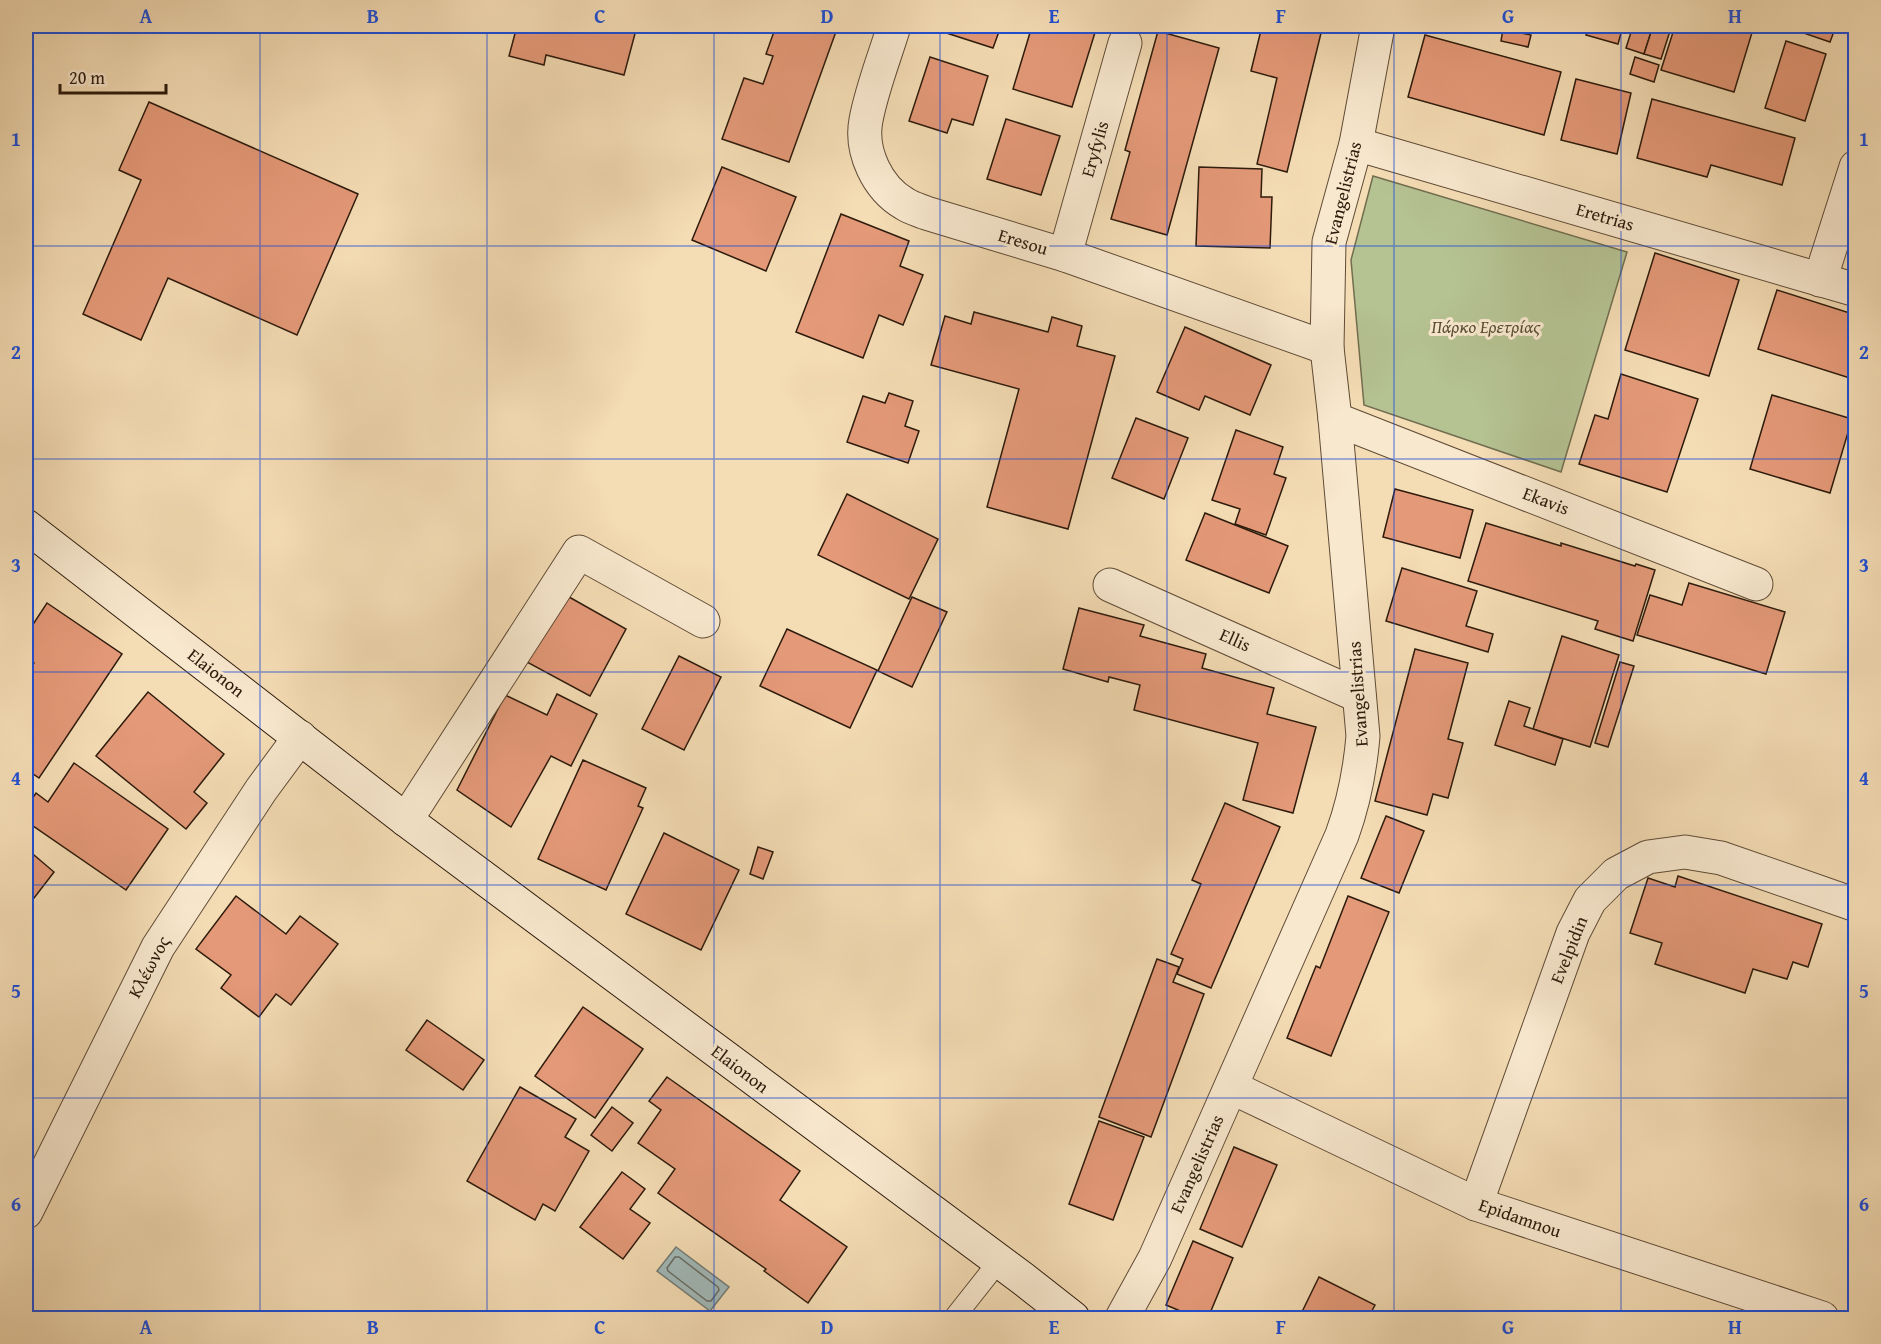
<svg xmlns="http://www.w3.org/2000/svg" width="1881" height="1344" viewBox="0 0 1881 1344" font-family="'Gentium Book Plus',serif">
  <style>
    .green { fill: #b5c292; stroke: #716e4f; stroke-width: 1.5 }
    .water { fill: #a1b9b9; stroke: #737a74; stroke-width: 1.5 }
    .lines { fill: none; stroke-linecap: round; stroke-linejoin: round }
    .shore { stroke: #676a62; stroke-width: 1.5 }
    .building { fill: #e49978; stroke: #2d1b0c; stroke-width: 1.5 }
    .lane-casing { stroke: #5f4b36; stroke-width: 22 }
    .street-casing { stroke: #5f4b36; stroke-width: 35 }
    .secondary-casing { stroke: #2d1b0c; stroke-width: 35 }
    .lane { stroke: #f8e8ce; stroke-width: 20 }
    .street { stroke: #f8e8ce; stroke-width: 33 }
    .secondary { stroke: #f8e8ce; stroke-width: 33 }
    .grid { fill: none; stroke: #1d4ed8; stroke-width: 1.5; stroke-opacity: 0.55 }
    .labels { text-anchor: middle; stroke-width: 6; stroke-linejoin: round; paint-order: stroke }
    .street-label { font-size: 18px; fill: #2d1b0c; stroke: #f8e8ce }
    .park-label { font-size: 18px; font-style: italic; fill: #564d34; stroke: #f8e8ce }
    .neatline { fill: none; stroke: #1d4ed8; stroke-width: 2 }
    .grid-label { font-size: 20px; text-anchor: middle; font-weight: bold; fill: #1d4ed8 }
  </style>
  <rect width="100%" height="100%" fill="#f4dcb4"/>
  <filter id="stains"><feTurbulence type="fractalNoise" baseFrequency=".00333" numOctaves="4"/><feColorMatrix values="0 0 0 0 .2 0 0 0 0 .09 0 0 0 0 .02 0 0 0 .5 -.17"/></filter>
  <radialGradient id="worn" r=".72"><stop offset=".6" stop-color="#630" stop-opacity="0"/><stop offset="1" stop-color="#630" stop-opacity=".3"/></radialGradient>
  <path class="green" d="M1373,176L1627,252L1561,472L1364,405L1351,260Z"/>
  <path class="water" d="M676,1247L729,1287L710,1311L657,1271Z"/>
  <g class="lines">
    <path class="shore" d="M675,1257H679L718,1287L719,1290L711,1301H707L668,1271L667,1268Z"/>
  </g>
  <g class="building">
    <path d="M517,26H637L624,75L546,55L544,65L509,56Z"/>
    <path d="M776,26H838L789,162L722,139L744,78L763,84L773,56L766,54Z"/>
    <path d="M932,26H1001L993,48L931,28Z"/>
    <path d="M1032,26H1097L1072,107L1013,89Z"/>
    <path d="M1262,26H1307L1322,29L1287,172L1257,164L1277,78L1251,71Z"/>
    <path d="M1589,26H1623L1618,44L1586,35Z"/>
    <path d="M1633,26H1653L1644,54L1626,48Z"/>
    <path d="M1653,26L1670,31L1661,59L1644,54Z"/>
    <path d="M1675,26H1686L1704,31L1706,26H1754L1734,92L1661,70Z"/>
    <path d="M1789,26H1836L1830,42L1789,28Z"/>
    <path d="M1503,29L1531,35L1528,47L1501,41Z"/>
    <path d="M1158,31L1219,48L1167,235L1111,219L1130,152L1125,150Z"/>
    <path d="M1425,35L1561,72L1544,135L1408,97Z"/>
    <path d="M1786,41L1826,54L1805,121L1765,108Z"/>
    <path d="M930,57L988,76L973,125L952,119L947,133L909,121Z"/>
    <path d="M1635,57L1659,65L1654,82L1630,74Z"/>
    <path d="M1576,79L1631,93L1617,154L1561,140Z"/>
    <path d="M1652,99L1795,138L1782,185L1711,165L1707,177L1637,158Z"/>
    <path d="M149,102L358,194L297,335L168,278L141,340L83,314L141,180L119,170Z"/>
    <path d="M1006,119L1060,136L1041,195L987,179Z"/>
    <path d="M722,167L796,197L766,271L692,240Z"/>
    <path d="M1199,167L1262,169L1261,197H1272L1270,248L1196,246Z"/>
    <path d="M841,214L909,241L900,266L923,275L903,325L879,315L863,358L796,332Z"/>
    <path d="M1655,253L1739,280L1709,376L1625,350Z"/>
    <path d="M1777,290L1856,315V380L1758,349Z"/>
    <path d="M974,312L1048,332L1052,317L1082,326L1077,346L1115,356L1068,529L987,507L1019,389L931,365L945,316L971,324Z"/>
    <path d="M1185,327L1271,365L1250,415L1205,396L1199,410L1157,392Z"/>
    <path d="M1621,374L1698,399L1667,492L1579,464L1595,415L1608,419Z"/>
    <path d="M889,393L913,401L905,426L919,431L908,463L847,442L863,396L885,403Z"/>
    <path d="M1772,395L1852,419L1830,493L1750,469Z"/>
    <path d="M1136,418L1188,438L1164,499L1112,478Z"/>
    <path d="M1236,430L1283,447L1274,474L1286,478L1266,535L1235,524L1240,509L1212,500Z"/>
    <path d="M1395,489L1473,510L1460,558L1383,537Z"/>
    <path d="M847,494L938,539L909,599L818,555Z"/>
    <path d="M1205,513L1288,546L1269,593L1186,560Z"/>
    <path d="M1486,523L1561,546V543L1635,566L1636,564L1655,570L1633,641L1595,629L1598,621L1468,581Z"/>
    <path d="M1402,568L1477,591L1466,626L1493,634L1488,652L1386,621Z"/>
    <path d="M1689,583L1785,612L1766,674L1637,635L1650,595L1682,605Z"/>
    <path d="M562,593L626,629L590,696L525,661Z"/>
    <path d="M912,597L947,612L912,687L878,671Z"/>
    <path d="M47,603L122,654L39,778L26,769V675L34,663L26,657V635Z"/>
    <path d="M1079,608L1144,625L1140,636L1206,654L1202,668L1274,688L1267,714L1316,727L1293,813L1243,800L1258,743L1134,710L1140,685L1109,677L1108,682L1063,669Z"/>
    <path d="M787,629L877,670L850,728L760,686Z"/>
    <path d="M1562,636L1619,655L1590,747L1533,729Z"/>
    <path d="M1415,649L1468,663L1448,739L1463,743L1448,798L1433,794L1427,815L1375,801Z"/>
    <path d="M679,656L721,677L684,750L642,729Z"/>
    <path d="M1620,662L1634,666L1608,747L1595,743Z"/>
    <path d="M148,692L224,754L194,792L207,803L186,829L96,756Z"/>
    <path d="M557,694L597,714L571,766L551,756L511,827L457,790L505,695L547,715Z"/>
    <path d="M1509,701L1530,708L1524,726L1563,739L1555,765L1495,745Z"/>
    <path d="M583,760L646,788L638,806L643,808L606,890L538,859Z"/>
    <path d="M74,763L168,829L126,890L26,821V808L36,793L48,802Z"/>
    <path d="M1225,803L1280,827L1211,988L1177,974L1183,959L1171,954L1201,884L1192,880Z"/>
    <path d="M1386,816L1424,831L1399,893L1361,878Z"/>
    <path d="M664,833L739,870L701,950L626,914Z"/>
    <path d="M758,847L773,852L763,879L750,874Z"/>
    <path d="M34,855L54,872L31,902L26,898V867Z"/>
    <path d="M1678,876L1822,924L1808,967L1793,962L1787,979L1753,969L1745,993L1655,964L1662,943L1630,933L1648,878L1675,887Z"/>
    <path d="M236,896L286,934L300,916L338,944L291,1005L276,994L259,1017L221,988L231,975L196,949Z"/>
    <path d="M1348,896L1389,912L1331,1056L1287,1038L1316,966L1320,968Z"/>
    <path d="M1157,959L1179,967L1173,982L1204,994L1151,1137L1099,1117Z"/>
    <path d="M583,1007L643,1049L595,1118L535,1076Z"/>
    <path d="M427,1020L484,1060L463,1090L406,1050Z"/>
    <path d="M667,1077L800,1171L780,1200L847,1247L808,1303L764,1271L766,1269L658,1193L675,1169L638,1143L661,1110L649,1101Z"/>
    <path d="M520,1087L576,1119L565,1137L589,1151L555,1211L543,1204L535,1220L467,1181Z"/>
    <path d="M612,1107L633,1123L612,1151L591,1135Z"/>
    <path d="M1099,1121L1144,1137L1113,1220L1069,1204Z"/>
    <path d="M1234,1147L1277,1165L1242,1247L1200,1229Z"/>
    <path d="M622,1172L645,1189L630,1209L650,1223L623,1259L580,1227Z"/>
    <path d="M1193,1241L1233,1258L1208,1318H1197L1166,1305Z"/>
    <path d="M1319,1277L1375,1305L1368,1318H1299Z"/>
  </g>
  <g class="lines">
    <g class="lane-casing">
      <path id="lane" d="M954,1318L999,1261"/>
    </g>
    <g class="street-casing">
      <g id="street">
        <path d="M894,26C885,56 872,88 866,120C860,151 877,188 905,204C911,208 919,210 926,213L1065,255L1327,348"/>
        <path d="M1356,144L1856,290"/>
        <path d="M1065,255L1125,43"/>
        <path d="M1820,280L1856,167"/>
        <path d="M1335,419L1756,584"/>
        <path d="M1110,585L1359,696"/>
        <path d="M406,820L579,552L703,621"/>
        <path d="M1231,1087L1476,1204L1822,1318"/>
        <path d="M1476,1204L1573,933L1590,900L1616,874L1648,857L1685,852L1721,858L1856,905"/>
        <path d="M26,1212L158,947L261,790L300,737"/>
        <path d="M1122,1318L1155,1258L1342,835C1354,802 1360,771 1363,736L1335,419L1327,348L1329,242L1356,144L1378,26"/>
      </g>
    </g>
    <g class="secondary-casing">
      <path id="secondary" d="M26,526L406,820L1022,1278L1073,1318"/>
    </g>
    <use href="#lane" class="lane"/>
    <use href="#street" class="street"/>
    <use href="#secondary" class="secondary"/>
  </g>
  <path class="grid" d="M260,26V1318M487,26V1318M714,26V1318M940,26V1318M1167,26V1318M1394,26V1318M1621,26V1318M26,246H1856M26,459H1856M26,672H1856M26,885H1856M26,1098H1856"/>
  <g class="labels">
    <g class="street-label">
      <text transform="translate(1095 149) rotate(-74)" y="6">Eryfylis</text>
      <text transform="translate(1343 193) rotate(-76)" y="6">Evangelistrias</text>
      <text transform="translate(1605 217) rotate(16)" y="6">Eretrias</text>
      <text transform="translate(1023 242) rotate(17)" y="6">Eresou</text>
      <text transform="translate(1546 501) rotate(21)" y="6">Ekavis</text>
      <text transform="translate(1235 640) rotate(24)" y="6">Ellis</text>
      <text transform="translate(216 673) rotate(38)" y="6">Elaionon</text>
      <text transform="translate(1358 694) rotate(-94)" y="6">Evangelistrias</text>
      <text transform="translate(1569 950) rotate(-68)" y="6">Evelpidin</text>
      <text transform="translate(149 967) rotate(-62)" y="6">Κλέωνος</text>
      <text transform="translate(740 1069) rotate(37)" y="6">Elaionon</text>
      <text transform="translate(1197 1164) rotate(-66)" y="6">Evangelistrias</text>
      <text transform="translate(1520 1218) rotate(19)" y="6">Epidamnou</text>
    </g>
    <g class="park-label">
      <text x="1486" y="333">Πάρκο Ερετρίας</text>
    </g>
  </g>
  <rect width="1881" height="1344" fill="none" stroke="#f4dcb4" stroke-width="66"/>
  <path d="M60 84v9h106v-9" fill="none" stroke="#2d1b0c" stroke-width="3"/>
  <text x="69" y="84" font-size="18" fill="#2d1b0c" stroke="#f8e8ce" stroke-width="4.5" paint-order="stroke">20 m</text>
  <rect x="33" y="33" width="1815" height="1278" class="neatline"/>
  <g class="grid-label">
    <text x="146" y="23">A</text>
    <text x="373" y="23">B</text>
    <text x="600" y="23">C</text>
    <text x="827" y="23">D</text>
    <text x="1054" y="23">E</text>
    <text x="1281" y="23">F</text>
    <text x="1508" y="23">G</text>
    <text x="1735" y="23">H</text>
    <text x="16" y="146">1</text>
    <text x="1864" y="146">1</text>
    <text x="16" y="359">2</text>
    <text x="1864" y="359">2</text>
    <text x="16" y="572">3</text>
    <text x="1864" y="572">3</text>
    <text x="16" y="785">4</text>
    <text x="1864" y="785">4</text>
    <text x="16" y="998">5</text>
    <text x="1864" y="998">5</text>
    <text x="16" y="1211">6</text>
    <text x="1864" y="1211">6</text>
    <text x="146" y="1334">A</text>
    <text x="373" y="1334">B</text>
    <text x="600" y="1334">C</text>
    <text x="827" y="1334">D</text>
    <text x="1054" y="1334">E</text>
    <text x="1281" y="1334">F</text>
    <text x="1508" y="1334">G</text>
    <text x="1735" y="1334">H</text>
  </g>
  <rect width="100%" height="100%" filter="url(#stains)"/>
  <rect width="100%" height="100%" fill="url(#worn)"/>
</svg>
